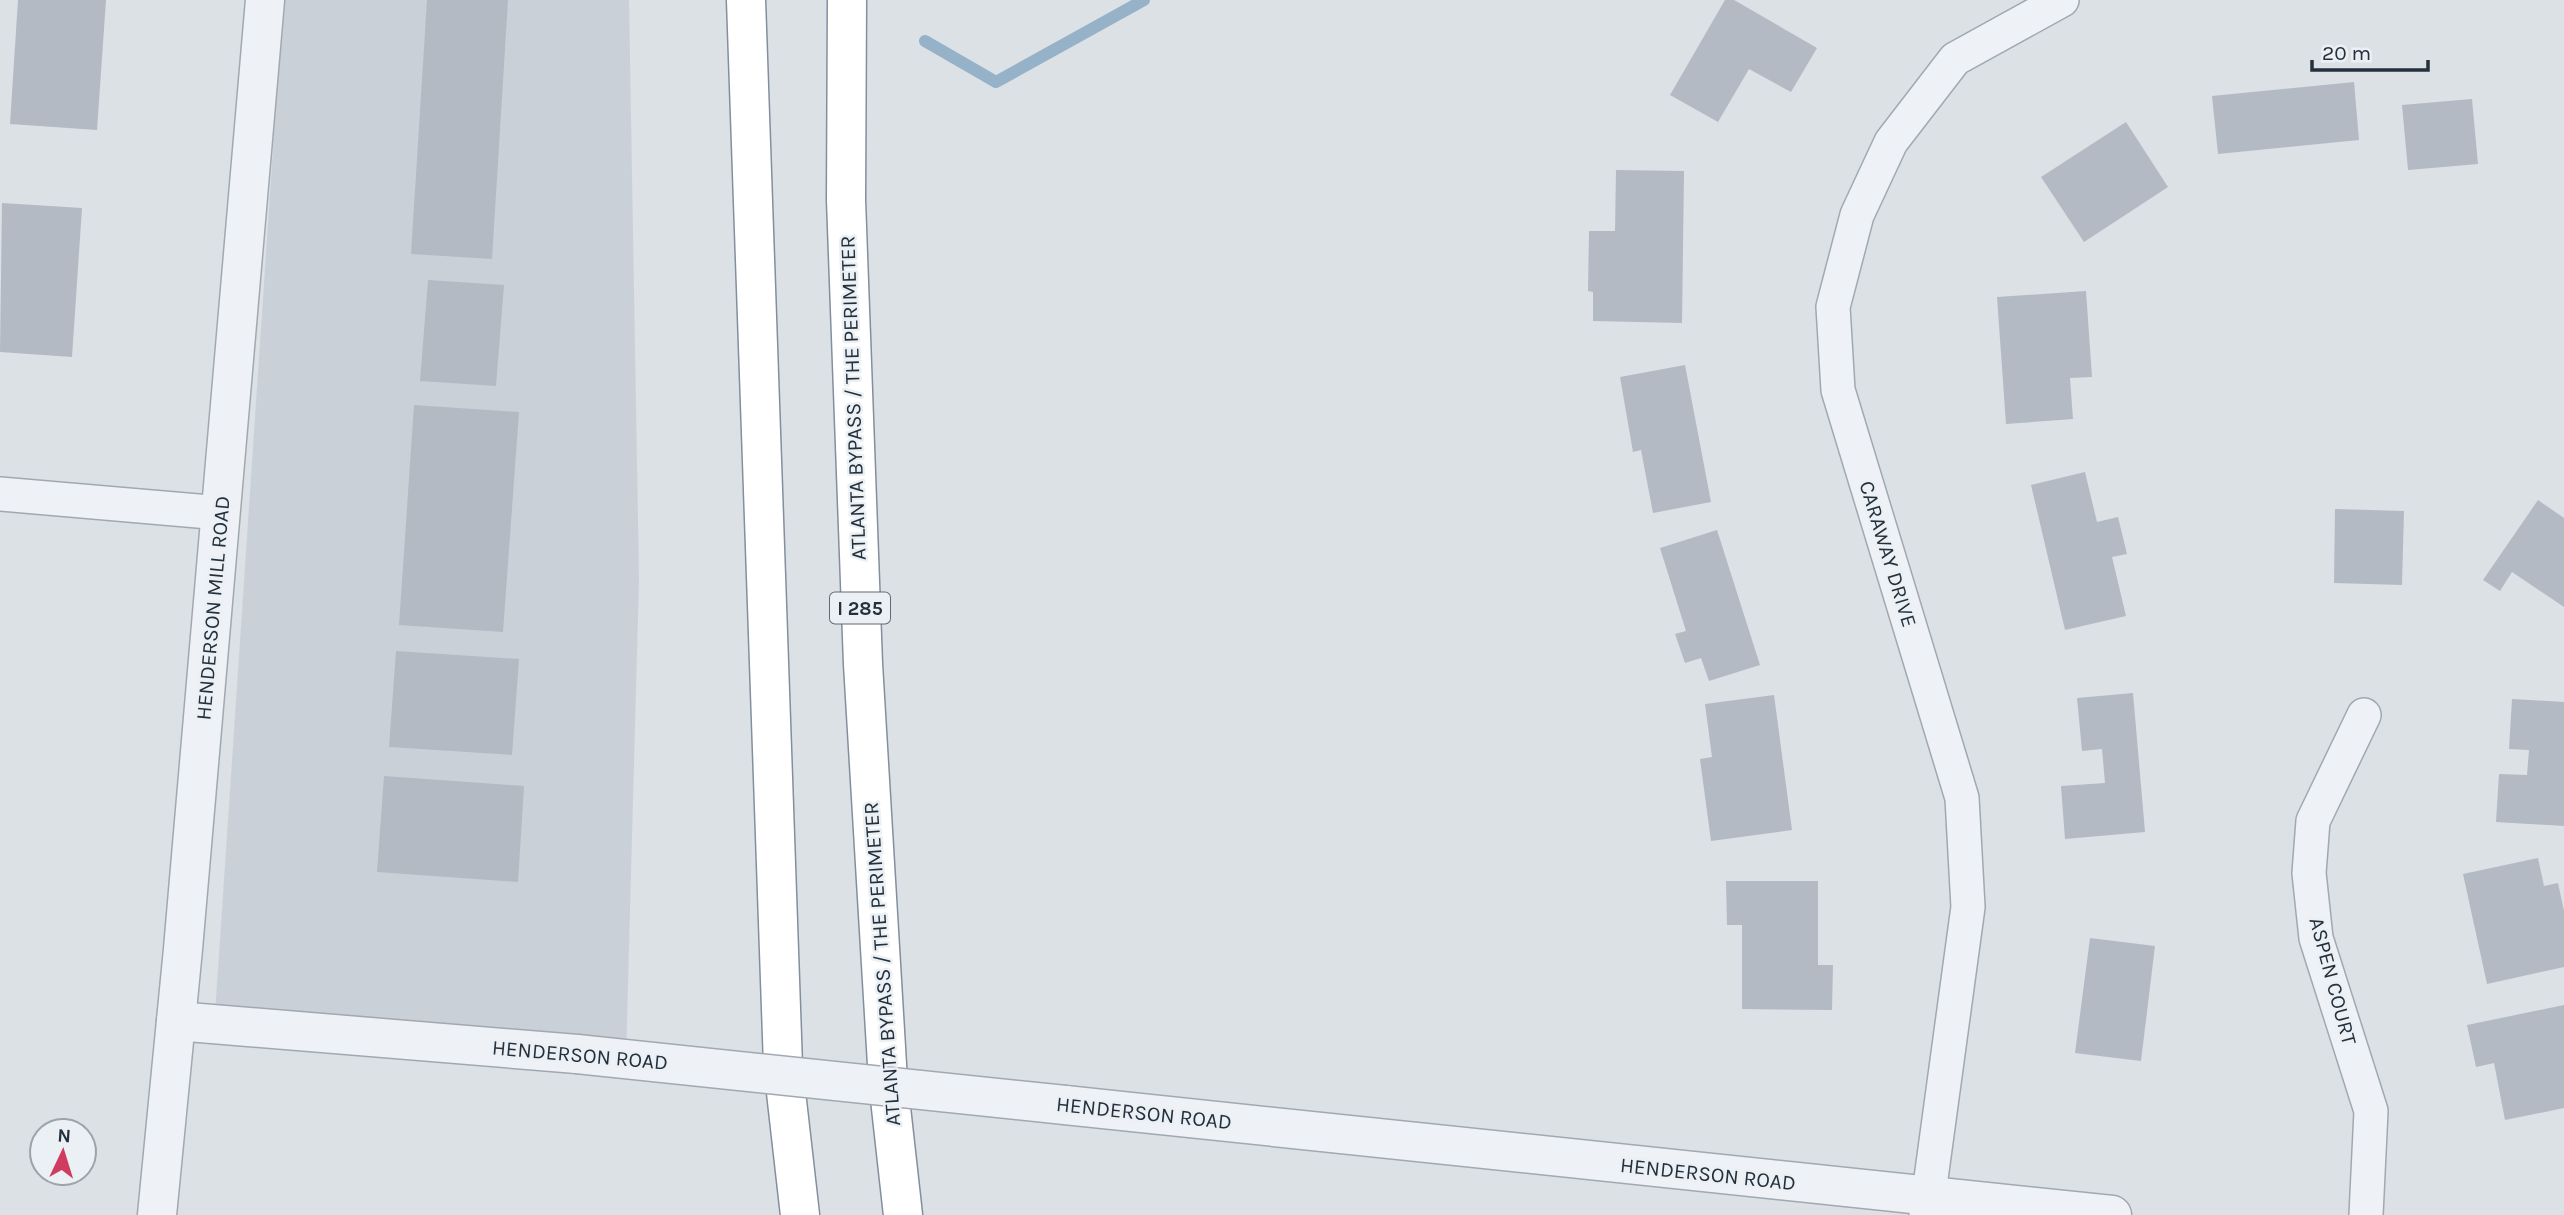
<svg xmlns="http://www.w3.org/2000/svg" width="2564" height="1215" viewBox="0 0 2564 1215" font-family="Karla,sans-serif">
  <style>
    .built { fill: #cad0d8 }
    .lines { fill: none; stroke-linecap: round; stroke-linejoin: round }
    .stream { stroke: #95b2c8; stroke-width: 12 }
    .building { fill: #b3bac3 }
    .minor-casing { stroke: #a1a8b0; stroke-width: 36 }
    .tertiary-casing { stroke: #a1a8b0; stroke-width: 41 }
    .motorway-casing { stroke: #838f9d; stroke-width: 41 }
    .minor { stroke: #eef1f5; stroke-width: 33 }
    .tertiary { stroke: #eef1f5; stroke-width: 38 }
    .motorway { stroke: #fff; stroke-width: 38 }
    .tertiary-bridge-casing { stroke: #a1a8b0; stroke-width: 41; stroke-linecap: butt }
    .tertiary-bridge { stroke: #eef1f5; stroke-width: 38 }
    .labels { text-anchor: middle; stroke-width: 5; stroke-linejoin: round; paint-order: stroke }
    .shield { fill: #ebf0f4; stroke: #606a74; stroke-width: 2 }
    .shield-label { font-size: 19px; font-weight: bold; fill: #25303d }
    .street-label { font-size: 21px; fill: #25303d; stroke: #ebf0f4 }
  </style>
  <rect width="100%" height="100%" fill="#dce1e6"/>
  <path class="built" d="M283,0H629L639,579L626,1058L214,1029Z"/>
  <g class="lines">
    <path class="stream" d="M925,41L996,82L1144,0"/>
  </g>
  <g class="building">
    <path d="M18,0H106L97,130L10,124Z"/>
    <path d="M427,0H508L492,259L411,254Z"/>
    <path d="M1725,0H1734L1817,48L1791,92L1749,69L1718,122L1670,95Z"/>
    <path d="M2354,82L2359,140L2218,154L2212,96Z"/>
    <path d="M2472,99L2478,164L2408,170L2402,105Z"/>
    <path d="M2126,122L2168,187L2084,242L2041,177Z"/>
    <path d="M1616,170L1684,171L1682,323L1593,321V292L1588,291L1589,231H1615Z"/>
    <path d="M2,203L82,208L72,357L0,352Z"/>
    <path d="M428,280L504,285L496,386L420,381Z"/>
    <path d="M2086,291L2092,377L2070,378L2073,419L2006,424L1997,297Z"/>
    <path d="M1685,365L1711,502L1653,513L1641,450L1633,452L1620,377Z"/>
    <path d="M414,405L519,412L503,632L399,625Z"/>
    <path d="M2085,472L2097,522L2118,517L2127,554L2112,557L2126,616L2065,630L2031,485Z"/>
    <path d="M2538,500L2564,518V607L2512,572L2500,591L2483,580Z"/>
    <path d="M2335,509L2404,511L2402,585L2334,583Z"/>
    <path d="M1717,530L1760,665L1709,681L1701,658L1685,663L1675,634L1686,631L1660,548Z"/>
    <path d="M396,651L519,659L512,755L389,747Z"/>
    <path d="M2133,693L2145,832L2065,839L2061,786L2105,783L2102,749L2082,751L2077,698Z"/>
    <path d="M1774,695L1792,830L1711,841L1700,759L1712,757L1705,704Z"/>
    <path d="M2512,699L2564,702V826L2496,822L2499,774L2527,775L2529,750L2509,749Z"/>
    <path d="M384,776L524,786L518,882L377,872Z"/>
    <path d="M2538,858L2544,886L2558,883L2564,911V967L2487,984L2463,874Z"/>
    <path d="M1726,881H1818V965H1833L1832,1010L1742,1009V925H1727Z"/>
    <path d="M2090,938L2155,946L2141,1061L2075,1053Z"/>
    <path d="M2564,1005V1108L2505,1120L2494,1063L2476,1067L2467,1025Z"/>
  </g>
  <g class="lines">
    <g class="minor-casing">
      <g id="minor">
        <path d="M0,494L221,513"/>
        <path d="M2364,715L2313,821L2309,873L2316,938L2371,1111L2366,1215"/>
        <path d="M1926,1215L1968,907L1962,798L1838,390L1833,307L1857,215L1891,142L1955,59L2062,0"/>
      </g>
    </g>
    <g class="tertiary-casing">
      <g id="tertiary">
        <path d="M176,1021L577,1054"/>
        <path d="M1065,1105L2112,1215"/>
        <path d="M157,1215L183,949L265,0"/>
      </g>
    </g>
    <g class="motorway-casing">
      <g id="motorway">
        <path d="M746,0L783,1066L800,1215"/>
        <path d="M847,0L846,200L863,664L888,1081L903,1215"/>
      </g>
    </g>
    <use href="#minor" class="minor"/>
    <use href="#tertiary" class="tertiary"/>
    <use href="#motorway" class="motorway"/>
    <g class="tertiary-bridge-casing">
      <path id="tertiary-bridge" d="M577,1054L1065,1105"/>
    </g>
    <use href="#tertiary-bridge" class="tertiary-bridge"/>
  </g>
  <g class="labels">
    <rect class="shield" x="830" y="592.5" width="60" height="31" rx="5"/>
    <g class="shield-label">
      <text x="860" y="615">I 285</text>
    </g>
    <g class="street-label">
      <text transform="translate(853 398) rotate(-92)" y="7">ATLANTA BYPASS / THE PERIMETER</text>
      <text transform="translate(1888 554) rotate(73)" y="7">CARAWAY DRIVE</text>
      <text transform="translate(213 608) rotate(-85)" y="7">HENDERSON MILL ROAD</text>
      <text transform="translate(882 964) rotate(-94)" y="7">ATLANTA BYPASS / THE PERIMETER</text>
      <text transform="translate(2333 981) rotate(75)" y="7">ASPEN COURT</text>
      <text transform="translate(580 1055) rotate(5)" y="7">HENDERSON ROAD</text>
      <text transform="translate(1144 1113) rotate(6)" y="7">HENDERSON ROAD</text>
      <text transform="translate(1708 1174) rotate(6)" y="7">HENDERSON ROAD</text>
    </g>
  </g>
  <g transform="translate(63 1152) rotate(4)"><circle r="33" fill="#ebf0f4" stroke="#9ca3ab" stroke-width="2"/>
  <path d="M0-5L12 26L0 18L-12 26Z" fill="#d03c5f"/>
  <text y="-10" font-size="19" font-weight="bold" text-anchor="middle" fill="#25303d">N</text>
  </g>
  <path d="M2312 60v10h116v-10" fill="none" stroke="#25303d" stroke-width="3.5"/>
  <text x="2322" y="60" font-size="21" fill="#25303d" stroke="#ebf0f4" stroke-width="5" paint-order="stroke">20 m</text>
</svg>
